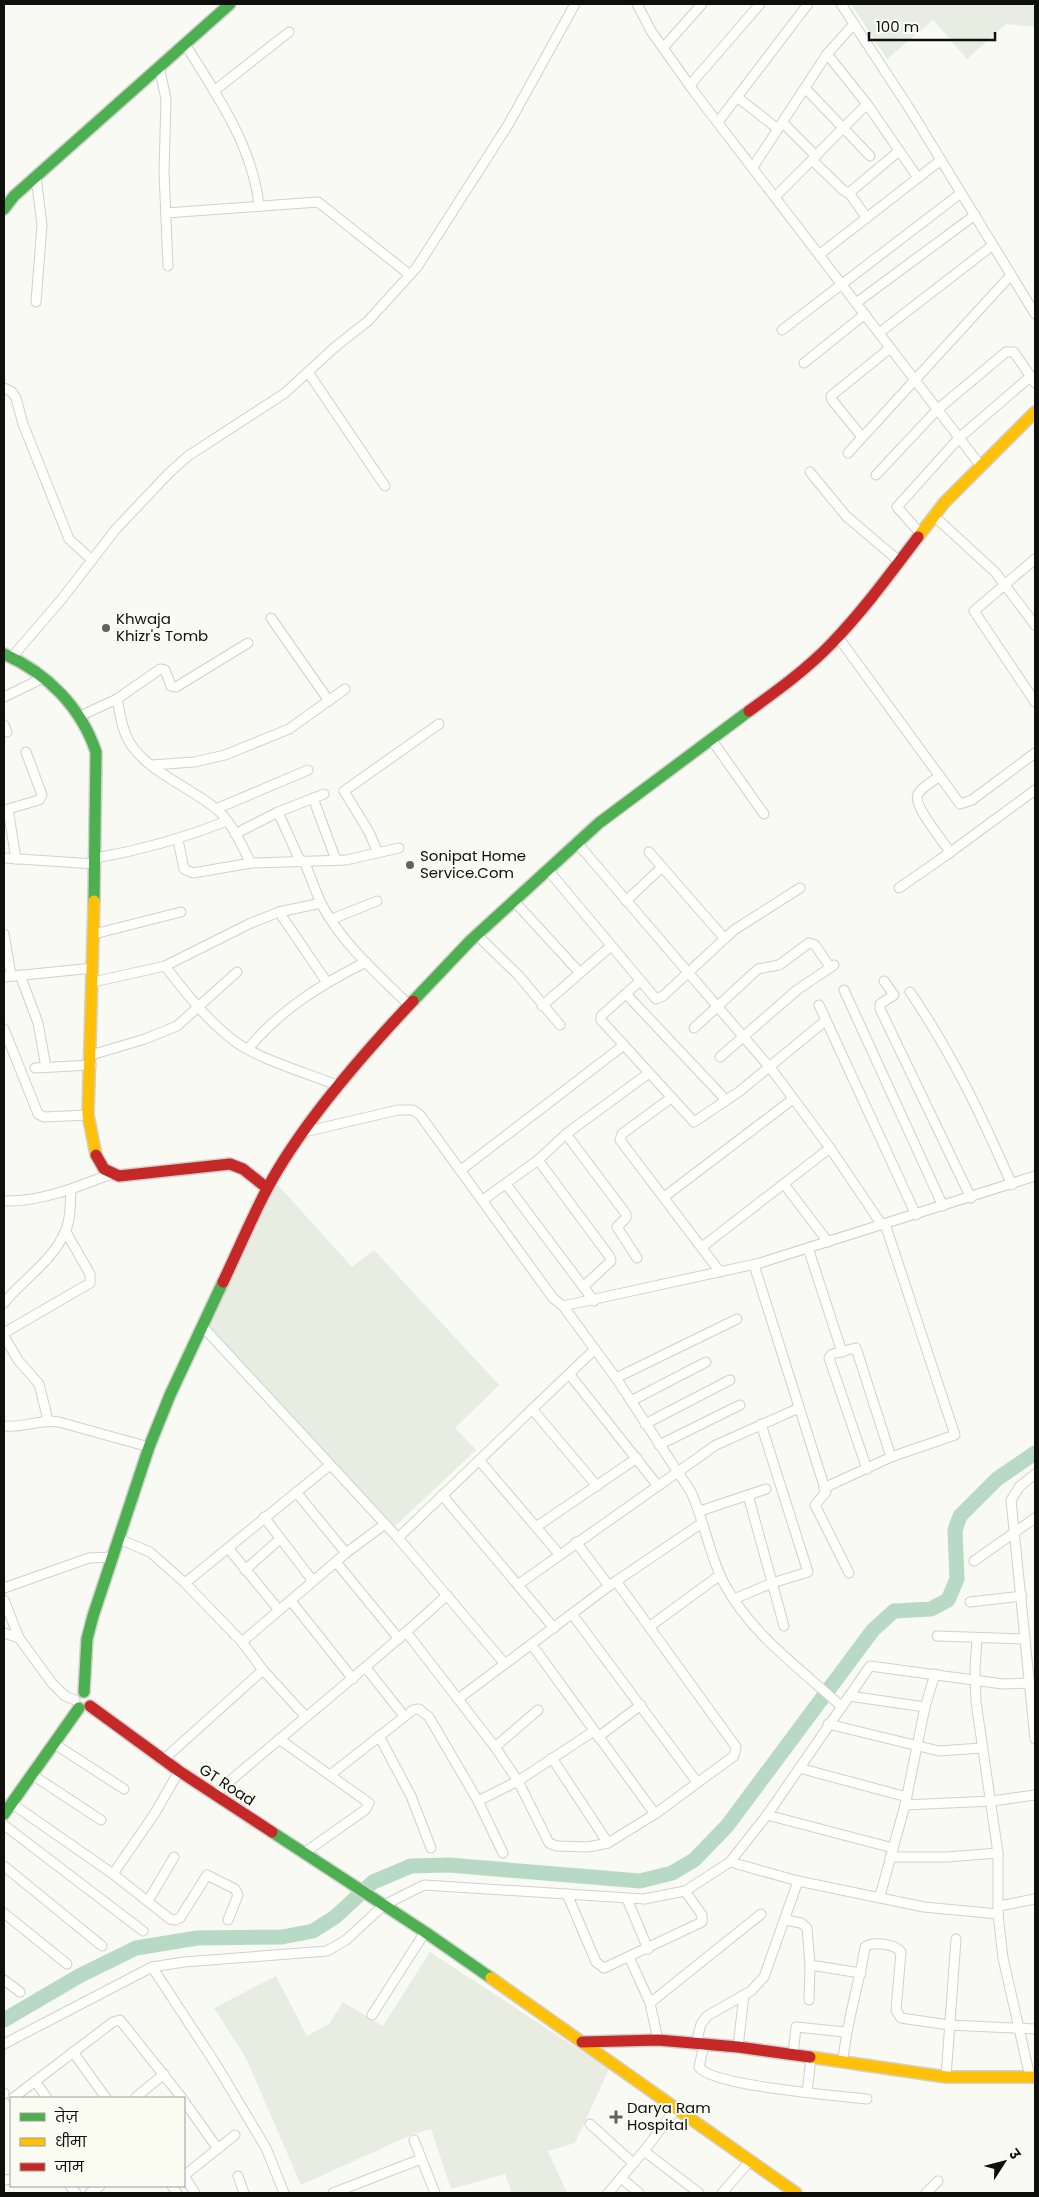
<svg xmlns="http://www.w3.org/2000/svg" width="1039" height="2197" viewBox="0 0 1039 2197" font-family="Poppins,'Noto Sans Devanagari',sans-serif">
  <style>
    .built { fill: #e9ece0 }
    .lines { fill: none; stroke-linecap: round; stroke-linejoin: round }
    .river { stroke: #b8dac4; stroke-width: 15 }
    .street-casing { stroke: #d0d1cc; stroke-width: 11 }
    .fast-casing { stroke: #d0d1cc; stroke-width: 14 }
    .slow-casing { stroke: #d0d1cc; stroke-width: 14 }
    .jam-casing { stroke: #d0d1cc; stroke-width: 14 }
    .street { stroke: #fefefd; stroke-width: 9 }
    .fast { stroke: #4caf50; stroke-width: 11 }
    .slow { stroke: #ffc107; stroke-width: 11 }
    .jam { stroke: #c62828; stroke-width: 11 }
    .poi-dot { fill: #61615d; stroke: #fafcf2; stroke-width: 2 }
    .labels { text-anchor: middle; stroke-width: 4; stroke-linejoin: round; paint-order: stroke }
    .poi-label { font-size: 15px; fill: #0f0f0c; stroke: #fafcf2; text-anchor: start }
    .street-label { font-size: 15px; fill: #0f0f0c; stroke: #fafcf2 }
  </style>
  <rect width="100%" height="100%" fill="#f9faf4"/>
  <g class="built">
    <path d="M851,4H1035V27L1006,24L967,59L933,20L887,59Z"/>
    <path d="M277,1184L352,1267L374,1250L499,1385L455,1428L476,1450L392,1529L205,1327Z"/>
    <path d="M430,1952L609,2069L575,2143L548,2151L567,2193H512L505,2174L451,2189L431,2129L411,2135L301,2185L246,2058L214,2008L276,1976L307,2036L329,2024L343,2002L383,2026Z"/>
  </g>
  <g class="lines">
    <path class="river" d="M4,2020L79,1976L136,1948L197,1938L282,1937L313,1931L335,1917L373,1882L411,1866L449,1865L640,1881L672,1873L694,1860L727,1826L873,1630L894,1611L931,1609L948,1600L957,1579L955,1530L960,1516L997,1479L1035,1453"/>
    <g class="street-casing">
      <g id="street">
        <path d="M637,4L651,31L695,93L980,465"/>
        <path d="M841,4L911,111L1035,314"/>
        <path d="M185,44C216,94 253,146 259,206"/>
        <path d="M663,48L702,4"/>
        <path d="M827,54L867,104"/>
        <path d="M159,66L166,99L164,172L168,266"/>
        <path d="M690,85L760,4"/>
        <path d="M805,88L870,156"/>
        <path d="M214,91L289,32"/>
        <path d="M737,97L778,129"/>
        <path d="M718,122L808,4"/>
        <path d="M783,123L816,156"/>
        <path d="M812,160L844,191L849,193L899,151"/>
        <path d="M753,167L827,54L854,24"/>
        <path d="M36,177L42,225L36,302"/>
        <path d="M849,193L867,218"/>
        <path d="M776,196L867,104L918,178"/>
        <path d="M166,213L318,202L410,275"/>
        <path d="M820,254L941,160"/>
        <path d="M856,303L975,215"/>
        <path d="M782,330L961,193"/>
        <path d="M879,333L993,245"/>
        <path d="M804,363L865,314"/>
        <path d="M308,372L385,486"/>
        <path d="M4,388L12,392L16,398L23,424L69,539L92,560"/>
        <path d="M862,437L832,400L831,396L890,348"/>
        <path d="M848,453L1011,275"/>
        <path d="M810,472L846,516L899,561"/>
        <path d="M876,475L937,410L1006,352H1014L1035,383"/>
        <path d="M934,516L995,572L1035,625"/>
        <path d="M920,533L897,507L959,438L1031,376"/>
        <path d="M1035,559L974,611L1035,702"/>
        <path d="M271,618L329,701"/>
        <path d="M838,637L960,804L972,800L1035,753"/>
        <path d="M12,657L61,600L116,529L169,473L188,456L285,393L335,347L368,321L417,267L508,125L575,4"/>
        <path d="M4,697L43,678"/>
        <path d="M117,699C120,713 122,731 130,743C147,771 191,788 215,808C232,821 241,845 251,863"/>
        <path d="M80,716L117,699L160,669L165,670L171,686L176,687L248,643"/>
        <path d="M4,725L7,732"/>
        <path d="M711,739L764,814"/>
        <path d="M152,765L194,762L225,755L289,729L345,689"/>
        <path d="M313,798L336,860"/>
        <path d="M216,809L308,770"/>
        <path d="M278,812L300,861"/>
        <path d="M235,834L278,812L324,794"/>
        <path d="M178,840L184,869L193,873L251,863L346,860L399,848"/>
        <path d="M577,843L772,1070L830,1148L882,1225"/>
        <path d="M649,852L724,938"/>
        <path d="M378,853L369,832L344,791L439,724"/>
        <path d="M948,854L1035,790"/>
        <path d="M4,858L95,864"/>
        <path d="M96,858C142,850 184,838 227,821"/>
        <path d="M16,859L8,809L39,800L42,795L26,752"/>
        <path d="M304,861C310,875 315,890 321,903C341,943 378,974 409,1005"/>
        <path d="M548,870L656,999L663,996L734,930L800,888"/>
        <path d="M899,888L948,854V849C942,840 912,804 918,794C922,787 933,781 940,776"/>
        <path d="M514,901L580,973"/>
        <path d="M626,901L662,867"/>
        <path d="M279,912L326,981"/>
        <path d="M332,919L377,901"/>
        <path d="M4,934L11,975"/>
        <path d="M94,934L181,912"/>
        <path d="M477,935L519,976L560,1025"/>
        <path d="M165,966C185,992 206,1019 233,1040C255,1058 310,1074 339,1086"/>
        <path d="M20,975L38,1023L46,1067"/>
        <path d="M4,977L93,968"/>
        <path d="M640,981L601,1016V1020L694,1122L740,1091L825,1021"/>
        <path d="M884,981L894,995L880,1004V1009L971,1198"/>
        <path d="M93,982L165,966L251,923L279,912L321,903"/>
        <path d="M844,990L943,1206"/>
        <path d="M910,992C952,1053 982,1117 1012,1185"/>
        <path d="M626,994L726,1100"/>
        <path d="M819,1005L916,1215"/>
        <path d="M542,1006L611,946"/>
        <path d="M694,1028L758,969L779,965L809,943L815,945L830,967"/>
        <path d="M4,1029L38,1114L44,1117L88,1115"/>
        <path d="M248,1049C281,1009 320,985 366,962"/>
        <path d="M91,1055L145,1039L177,1026L237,972"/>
        <path d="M720,1057L797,990L834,965"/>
        <path d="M35,1068L91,1065"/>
        <path d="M671,1098L622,1134L620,1140L720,1272"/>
        <path d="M304,1132L398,1110H413L420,1115L553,1298L563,1306L760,1263L1035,1176"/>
        <path d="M566,1134L626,1214V1218L617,1227L637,1258"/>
        <path d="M538,1160L610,1257L611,1261L583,1287"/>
        <path d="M461,1170L624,1045"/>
        <path d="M506,1184L594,1301"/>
        <path d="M784,1184L828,1242"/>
        <path d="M664,1197L793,1099"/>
        <path d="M483,1200L538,1160L566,1134L649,1073"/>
        <path d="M4,1201C41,1202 77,1187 111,1174"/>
        <path d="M702,1247L830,1148"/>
        <path d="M808,1248L842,1352"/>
        <path d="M754,1265L826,1492L815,1505L849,1573"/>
        <path d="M4,1303C23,1279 52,1262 65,1232C71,1220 70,1204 71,1190"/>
        <path d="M563,1306L616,1378L691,1492C705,1522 709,1556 725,1585C752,1635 801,1669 842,1707"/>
        <path d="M203,1327L398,1538L505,1664"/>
        <path d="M4,1333L90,1283V1274L66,1232"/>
        <path d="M4,1336L18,1360L39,1384L48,1420"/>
        <path d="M570,1375L658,1486"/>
        <path d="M616,1378L737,1319"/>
        <path d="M631,1401L706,1362"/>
        <path d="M532,1409L597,1486"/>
        <path d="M645,1424L730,1380"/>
        <path d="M4,1426C23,1428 41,1419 59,1422L149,1447"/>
        <path d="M659,1445L740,1405"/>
        <path d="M479,1460L559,1554"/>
        <path d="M867,1469L829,1358L832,1354L856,1348L891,1457"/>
        <path d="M1035,1474L1020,1486L1011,1500L1035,1739"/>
        <path d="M824,1488L891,1457L955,1435L885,1224"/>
        <path d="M296,1492L346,1553"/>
        <path d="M442,1495L554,1628"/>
        <path d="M748,1495L784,1626"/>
        <path d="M700,1511L766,1489"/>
        <path d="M264,1517L313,1581"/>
        <path d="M536,1527L637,1458"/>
        <path d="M398,1538L595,1349"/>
        <path d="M119,1539L150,1552L185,1583L242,1642L263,1670L306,1717"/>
        <path d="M576,1542L609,1586"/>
        <path d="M228,1548L279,1610"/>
        <path d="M974,1561L1035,1518"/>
        <path d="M336,1562L399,1639"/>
        <path d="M245,1570L280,1539"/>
        <path d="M185,1583L330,1465"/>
        <path d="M519,1584L716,1445L799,1408"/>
        <path d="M4,1588L89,1558L113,1557"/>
        <path d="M734,1599L772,1583L808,1572L761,1424"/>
        <path d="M4,1600L19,1638L52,1683L65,1696L75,1700"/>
        <path d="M291,1601L353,1679"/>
        <path d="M970,1602L1022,1596"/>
        <path d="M572,1614L697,1782"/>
        <path d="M649,1627L720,1575"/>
        <path d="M4,1633L19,1638"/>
        <path d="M407,1633L495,1747L518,1781L549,1843L557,1846L588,1847L608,1843L655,1814L734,1756L736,1747L616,1581"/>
        <path d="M937,1636L1025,1639"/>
        <path d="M977,1639L975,1669L976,1702L998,1853V1914L1003,1958L1030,2077"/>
        <path d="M242,1642L346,1553L385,1524"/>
        <path d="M532,1645L655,1814"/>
        <path d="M366,1668L404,1716"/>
        <path d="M849,1696L925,1707"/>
        <path d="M458,1699L609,1586L702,1523"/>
        <path d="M828,1724L939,1751L981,1748"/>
        <path d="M379,1736L411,1796L431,1848"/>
        <path d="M598,1737L641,1705"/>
        <path d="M279,1739L369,1803L365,1810L304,1853"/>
        <path d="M53,1743L124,1789"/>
        <path d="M495,1747L538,1710"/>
        <path d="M552,1758L608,1843"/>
        <path d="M163,1760L263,1670"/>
        <path d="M799,1768L907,1797"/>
        <path d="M31,1774L101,1820"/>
        <path d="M330,1775L413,1710L419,1709L429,1717L478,1801L503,1853"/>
        <path d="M215,1794C292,1727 372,1665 447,1595"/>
        <path d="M478,1801L518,1781L594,1731"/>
        <path d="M11,1803L113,1874L170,1919L175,1920L180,1918L207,1875L235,1889L238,1895L228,1920"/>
        <path d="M905,1805L992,1801L1035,1795"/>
        <path d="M767,1815L893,1848"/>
        <path d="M4,1825L143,1931"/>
        <path d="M890,1857H947L998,1853"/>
        <path d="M730,1862L798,1881L924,1907L998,1914"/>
        <path d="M4,1866L102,1946"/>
        <path d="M113,1874L155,1813L179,1771"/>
        <path d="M567,1894L596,1962L604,1968L702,1922V1915L685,1891"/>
        <path d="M880,1896L905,1805L925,1707L935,1674"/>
        <path d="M627,1899L648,1949"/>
        <path d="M148,1901L174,1857"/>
        <path d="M999,1906L1035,1899"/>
        <path d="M4,1913L67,1964"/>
        <path d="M785,1920L801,1923L807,1928L810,1965L809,2000"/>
        <path d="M629,1957L650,2003L658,2040"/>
        <path d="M810,1965L861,1973"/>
        <path d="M152,1967L217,2066L266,2148L284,2193"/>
        <path d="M4,1980L20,1992"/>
        <path d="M650,2003L761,1914"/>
        <path d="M372,2015L425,1932"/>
        <path d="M4,2044L152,1967L184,1962L327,1951L346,1940L384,1905L424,1885L644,1899L685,1891L730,1862L767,1815L870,1666L1003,1684L1035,1683"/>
        <path d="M696,2044L701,2024L707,2016L751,1991L764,1977L798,1881"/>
        <path d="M704,2045L699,2067C711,2086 840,2096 867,2099"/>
        <path d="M738,2047L744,1995"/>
        <path d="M73,2052L106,2098"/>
        <path d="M793,2055L796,2027L845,2032"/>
        <path d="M843,2061C846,2023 859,1986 865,1947C873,1941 895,1944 901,1952L896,2010L901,2018L949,2025L1035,2029"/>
        <path d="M946,2077L956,1939"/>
        <path d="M35,2081L47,2098"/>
        <path d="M807,2092L811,2058"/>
        <path d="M4,2094V2093"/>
        <path d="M13,2098L113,2022L120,2020L182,2098"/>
        <path d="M135,2098L164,2074"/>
        <path d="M184,2101L218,2149"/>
        <path d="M590,2124L633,2163"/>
        <path d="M414,2140L435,2193"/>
        <path d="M644,2151L699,2193"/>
        <path d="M238,2176L244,2193"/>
        <path d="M621,2178L639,2193"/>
        <path d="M4,2180L11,2179"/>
        <path d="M70,2186L76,2193"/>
        <path d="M172,2186L177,2193"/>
        <path d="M90,2193L100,2186"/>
        <path d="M195,2193L186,2179V2174L235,2135"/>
        <path d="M333,2193L421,2159"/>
        <path d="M608,2193L644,2151L675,2110"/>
        <path d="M722,2193L749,2162"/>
        <path d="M926,2193L938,2181"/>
      </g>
    </g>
    <g class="fast-casing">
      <g id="fast">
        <path d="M4,209L14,196L230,4"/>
        <path d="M4,654C47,673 81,707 96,752L94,901"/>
        <path d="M413,1001L470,941L599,823L749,711"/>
        <path d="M84,1692L87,1639L93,1616L149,1447L170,1395L223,1282"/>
        <path d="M4,1814L79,1708"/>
        <path d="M272,1832L425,1932L491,1978"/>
      </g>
    </g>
    <g class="slow-casing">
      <g id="slow">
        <path d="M918,537L944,503L1035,412"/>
        <path d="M94,901L88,1115L96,1155"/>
        <path d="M491,1978L796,2193"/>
        <path d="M810,2057L946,2077H1035"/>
      </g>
    </g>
    <g class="jam-casing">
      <g id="jam">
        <path d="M749,711C778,690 807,669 831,644C863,611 890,574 918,537"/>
        <path d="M96,1155L104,1169L119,1176L230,1164L243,1169L267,1188"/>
        <path d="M223,1282C238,1251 251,1219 267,1189C300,1126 364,1053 413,1001"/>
        <path d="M90,1706L179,1771L272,1832"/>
        <path d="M582,2042L658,2040L738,2047L810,2057"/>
      </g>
    </g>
    <use href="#street" class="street"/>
    <use href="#fast" class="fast"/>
    <use href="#slow" class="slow"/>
    <use href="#jam" class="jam"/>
  </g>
  <g class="poi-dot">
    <circle cx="106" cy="628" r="5"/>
    <circle cx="410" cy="865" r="5"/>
    <path d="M613.5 2109.5h5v5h5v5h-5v5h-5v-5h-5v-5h5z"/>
  </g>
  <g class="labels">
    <g class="poi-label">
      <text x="116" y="624">Khwaja<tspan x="116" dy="17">Khizr's Tomb</tspan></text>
      <text x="420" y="861">Sonipat Home<tspan x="420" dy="17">Service.Com</tspan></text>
      <text x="627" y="2113">Darya Ram<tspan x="627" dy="17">Hospital</tspan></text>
    </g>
    <g class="street-label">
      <text transform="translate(227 1785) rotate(33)" y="5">GT Road</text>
    </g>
  </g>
  <rect width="1039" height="2197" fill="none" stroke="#0f0f0c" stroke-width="10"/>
  <rect x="10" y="2097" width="175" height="90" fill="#fafcf2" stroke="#9c9d96"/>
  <rect x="20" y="2113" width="25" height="8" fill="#4caf50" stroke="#9c9d96"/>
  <text x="55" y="2122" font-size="15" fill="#0f0f0c">तेज़</text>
  <rect x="20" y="2138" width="25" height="8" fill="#ffc107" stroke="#9c9d96"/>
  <text x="55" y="2147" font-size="15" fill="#0f0f0c">धीमा</text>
  <rect x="20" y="2163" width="25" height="8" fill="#c62828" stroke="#9c9d96"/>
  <text x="55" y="2172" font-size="15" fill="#0f0f0c">जाम</text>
  <g transform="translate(1004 2162) rotate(54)" stroke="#fafcf2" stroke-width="4" paint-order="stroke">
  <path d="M0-4L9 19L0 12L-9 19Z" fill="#0f0f0c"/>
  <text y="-8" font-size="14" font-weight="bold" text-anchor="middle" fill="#0f0f0c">उ</text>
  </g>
  <path d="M869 32v8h126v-8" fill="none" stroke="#0f0f0c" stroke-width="2.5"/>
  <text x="876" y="32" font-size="15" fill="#0f0f0c" stroke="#fafcf2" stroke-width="4" paint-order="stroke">100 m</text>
</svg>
